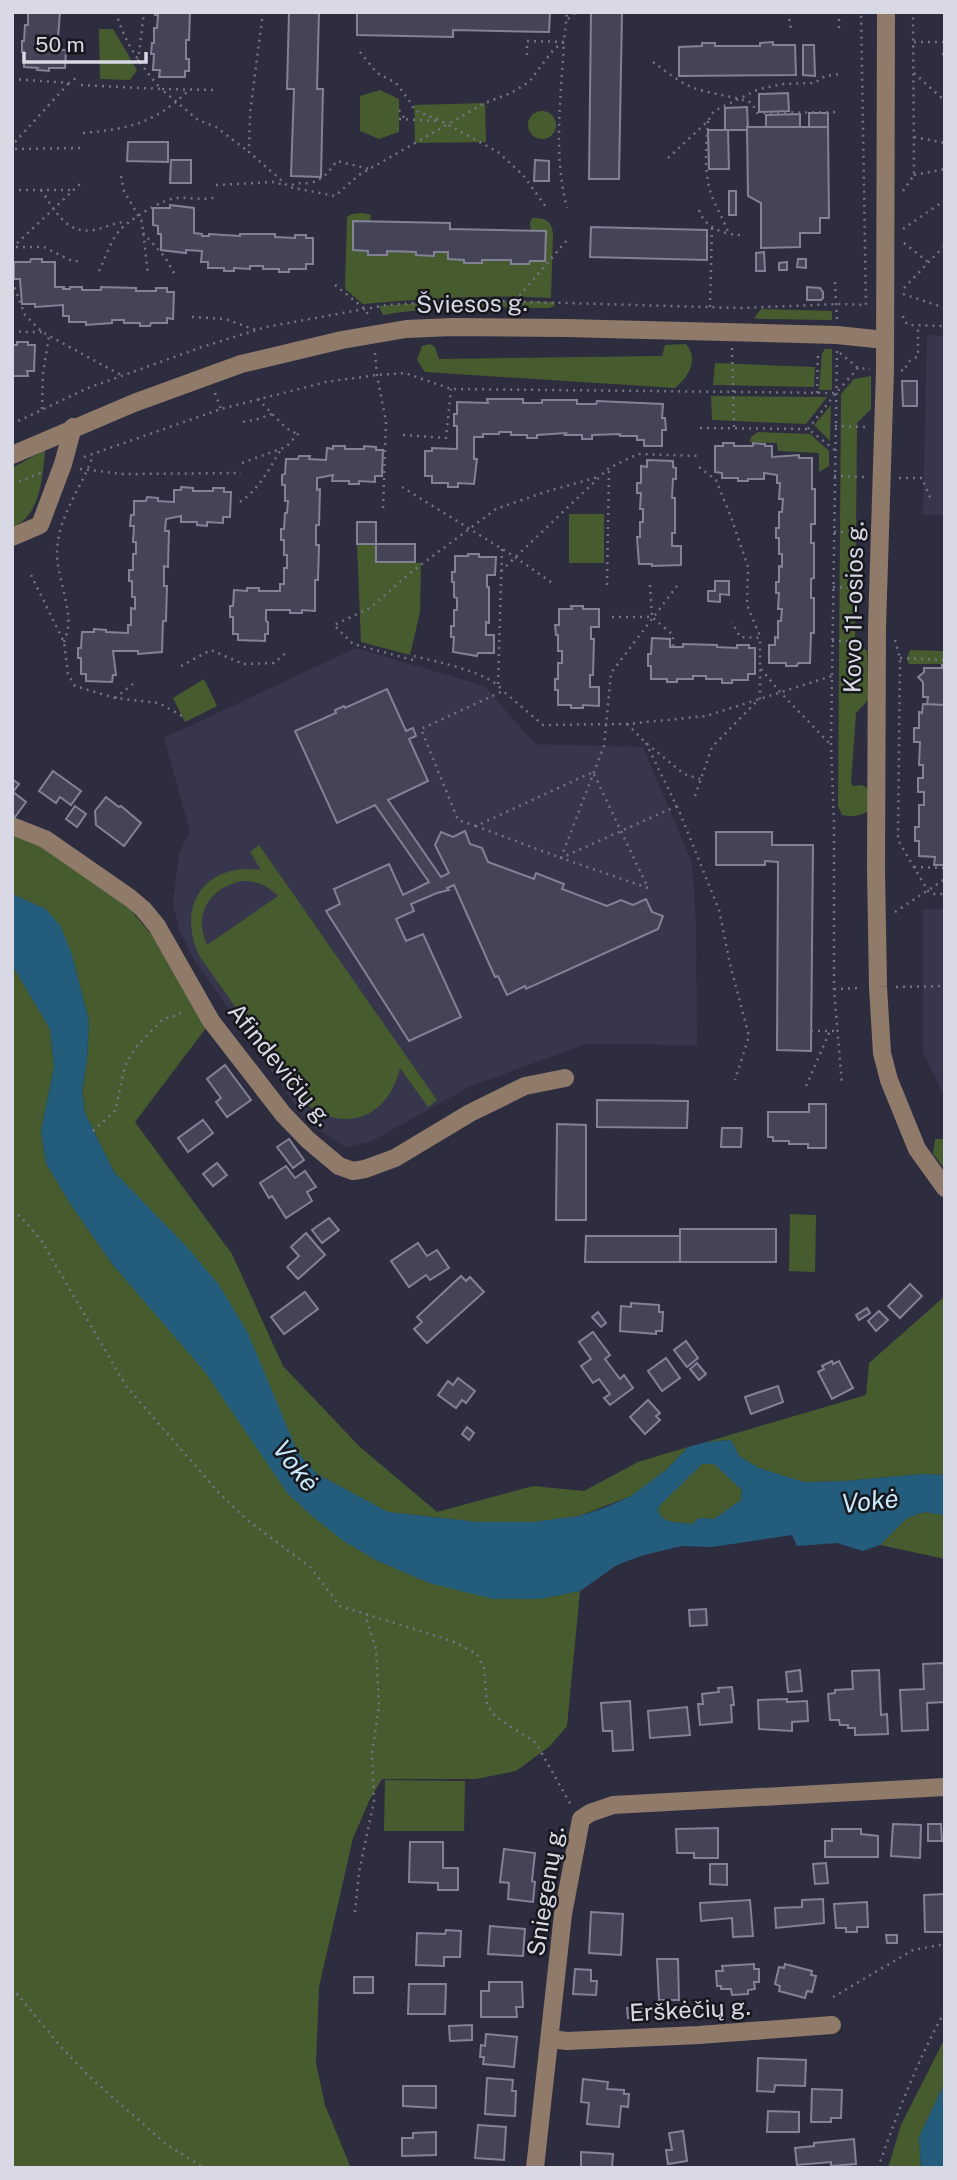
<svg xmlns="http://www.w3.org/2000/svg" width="957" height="2180" viewBox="0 0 957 2180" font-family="'Public Sans',sans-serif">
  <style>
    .built { fill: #37364d }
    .green { fill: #465c2e; fill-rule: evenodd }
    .water { fill: #235d7b; fill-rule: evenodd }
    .building { fill: #454457; stroke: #828196; stroke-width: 2 }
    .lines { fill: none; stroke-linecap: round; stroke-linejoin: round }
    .path { stroke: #747383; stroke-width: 2.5; stroke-dasharray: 2 5; stroke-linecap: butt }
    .minor { stroke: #907b6b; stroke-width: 18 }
    .labels { text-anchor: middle; stroke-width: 5; stroke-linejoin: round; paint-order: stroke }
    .street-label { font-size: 24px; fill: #d9d9e5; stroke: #17171e }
    .water-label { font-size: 26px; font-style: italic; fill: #c8e8fb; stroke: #17171e }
  </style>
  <rect width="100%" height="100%" fill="#2e2d3f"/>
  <g class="built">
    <path d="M927,335L945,336V515H923Z"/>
    <path d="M356,648L484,686L535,744L643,747L692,863L696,926L697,1045L585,1044L469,1087L370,1142L345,1147L309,1124L195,961L179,929L173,904L179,854L190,831L164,738Z"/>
    <path d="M923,909H945V1097L923,1053Z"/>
  </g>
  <g class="green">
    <path d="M99,29H113L137,70L130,80L100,79Z"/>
    <path d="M380,90L399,99V132L379,139L360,131V96Z"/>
    <path d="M485,103L486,142L415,143L414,105Z"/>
    <circle cx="542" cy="125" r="14"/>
    <path d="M363,213L371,215L370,221H353V250L415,252L416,255L433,256L434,252H448V259L464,260V263H482V260H511V264H529L530,261H545V231H531L530,223L532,218C545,218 551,220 553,233L551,298C488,294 426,299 363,304L345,289L347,217L352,214Z"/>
    <path d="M461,300L555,302L554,306L549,308C494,307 437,306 383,315L379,306Z"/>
    <path d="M761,309L832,311V320L760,319L754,318Z"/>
    <path d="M430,344L435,347L439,359L662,356L665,345L686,344C699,359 689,377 675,388L425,372L417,360L422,346Z"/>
    <path d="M825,349H832V390H819L822,353Z"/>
    <path d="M715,363L815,367L814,387L713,385Z"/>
    <path d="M871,376V409L857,423L855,642L867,651L868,700L856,713L851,783L853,786L862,785L869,789V811C859,816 853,817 842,815L838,806L841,394L854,379Z"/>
    <path d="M711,396L827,397L806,424L712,420Z"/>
    <path d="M831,405L830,441L814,425Z"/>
    <path d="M758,432L810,434L829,451V466L819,472V453L778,451L777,443L750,442L751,437Z"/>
    <path d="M45,450C43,476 40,518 12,527V468Z"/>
    <rect x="569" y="514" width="35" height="49"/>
    <path d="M357,544H376V562L421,563L420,612L410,655L361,642Z"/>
    <path d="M910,650L945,651V664H909L907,659Z"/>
    <path d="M204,679L217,706L185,722L173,698Z"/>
    <path d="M12,835L36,842L128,907L152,935L206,1028L135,1122L232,1254L283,1366L360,1447L437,1512L533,1486L584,1491L638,1462L688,1447L666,1470L631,1496L579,1516L533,1522H478L388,1512L317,1474L298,1453L277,1406L188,1248L114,1172L85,1113L82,1091L87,1060L89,1021L72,955L46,909L12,894Z"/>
    <path d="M259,845L437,1100L428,1107L400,1068C388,1119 343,1135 302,1101L200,957C175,906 205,862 261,870L250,852ZM242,881C258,881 267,885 278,896L207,945C193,913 210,888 242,881Z"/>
    <path d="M12,965L50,1029L54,1067L41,1131L46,1163L69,1202L113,1265L206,1372L233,1410L342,1540L376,1560L429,1583L540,1599L580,1591L567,1726L550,1746L516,1771L476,1779H382L370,1799L353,1838L319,1987L316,2063L325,2105L351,2168H12Z"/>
    <path d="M935,1139H945V1169L933,1154Z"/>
    <path d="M790,1214L816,1215L815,1272L789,1271Z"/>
    <path d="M945,1296V1475L923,1474L844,1481L804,1482L759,1468L739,1456L731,1440L706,1442L866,1395L869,1363Z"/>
    <path d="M702,1464H714L742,1490L741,1500L714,1519L699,1518L692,1524L672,1522L662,1518L658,1510L660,1505Z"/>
    <path d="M924,1512L945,1515V1559L880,1545L907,1518Z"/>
    <path d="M385,1780L465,1781L464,1831H384Z"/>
    <path d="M945,2038V2082L919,2137L921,2168H888L901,2125Z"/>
  </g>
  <g class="water">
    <path d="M12,894L46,909L61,927L72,955L89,1021L87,1060L82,1091L85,1113L114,1172L188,1248L219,1285L248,1333L298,1453L317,1474L388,1512L478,1522H533L579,1516L604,1508L631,1496L666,1470L688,1447L706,1442L731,1440L739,1456L759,1468L804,1482L844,1481L923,1474L945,1475V1515L924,1512L907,1518L880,1545L863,1551L837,1543L797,1546L792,1535L712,1547L682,1546L644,1555L617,1565L580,1591L540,1599H493L429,1583L376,1560L342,1540L312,1516L288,1494L205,1372L113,1265L69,1202L46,1163L41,1131L54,1067L50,1029L12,965ZM702,1464H714L742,1490L741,1500L714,1519L699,1518L692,1524L672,1522L662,1518L658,1510L660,1505Z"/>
    <path d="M945,2082V2168H921L919,2137Z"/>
  </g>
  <g class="building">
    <path d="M25,12H60L57,50H66L65,68H49V71L37,70L38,68L24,67V52H22V41H24L25,25H28V13Z"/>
    <path d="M155,12H190L189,40H186V59H189V71H185V77H159L160,70H153L154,54H151L152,43H154V28H157L158,15H155Z"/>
    <path d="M289,12H319L317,89H323L321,177L291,176L294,89H287Z"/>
    <path d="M357,12H550L549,32L453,30V37L357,35Z"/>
    <path d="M591,12H622L619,179H589Z"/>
    <path d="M773,42V45H795L796,75L679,76V47L702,46V43H715V46H760V43Z"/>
    <path d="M803,45H814L815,76L803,75Z"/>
    <path d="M788,93L789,111L759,112V94Z"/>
    <path d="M747,107L748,130H725V108Z"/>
    <rect x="809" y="113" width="19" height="14"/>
    <path d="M800,114V127H766V115Z"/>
    <path d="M747,127H828L829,218H820V233H800V247L761,248V203L748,196Z"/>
    <path d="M708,130H728L729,169H709Z"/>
    <path d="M128,142H168V162L127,161Z"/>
    <path d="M171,160H191V183H170Z"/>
    <path d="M535,160L549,161V181H534Z"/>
    <rect x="729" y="191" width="7" height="24"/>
    <path d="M170,205L194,208V233L202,234V236H209V234L240,236V234H275V237L295,238V235H306V238H313V264H306V269H289V272H279V269H263V266H250V269L234,268V271H224V268H208V262H201L202,251L186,250V253L161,250V234H158V226L153,225V208H170Z"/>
    <path d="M353,221L450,223V229L546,231L545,261H530L529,264H511V260H482V263H464V260L448,259V252H434V256L416,255V252L387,251V255H368V251L353,250Z"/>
    <path d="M591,227L707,230V260L590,257Z"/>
    <path d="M764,252L765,271H756V253Z"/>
    <path d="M31,259H42V262H55V287H64L63,289H70V287H82V290H101V287L136,288V291H156V288H167V292H174L173,319L167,318V323H151L150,326H140V323H124V320H112V323L86,325V322H69V316H63V305L35,307V304H22L20,279H14V262H30Z"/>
    <path d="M798,259H806V268L797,267Z"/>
    <path d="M787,262V270H779V263Z"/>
    <path d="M807,287L820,288L823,292V298L821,300H807Z"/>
    <path d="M17,342H28V345H35L34,371H27L28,376H12V345H17Z"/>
    <path d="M902,381H917V406H903Z"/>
    <path d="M487,399H523V403H542V400H577V404H596L597,401L663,404L662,418H665L666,430H662V446H644V440H637V436H620V434L592,435V439H582V435H565L566,433L537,435V438H527V435H511V432H499V434H483V437H474V459H477L474,484L458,483V487H448V483H432V476H425V451H432V448L457,449V426H454V414H457V402L488,403Z"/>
    <path d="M723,443H734V446H753V443L765,444V446H772V457L799,455V458H812V489H815V524H811V543H814V578L811,579V598H814V633H811L810,663H798L797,666H786V663H769V645H775V637L778,638V621H781L782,609H778L779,593H776V582H779V566L782,567V554H779V538H776V528H779V512H782L783,499H779L780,483H777V475L764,473V479H748V481H738V478H722V473L715,472V446H723Z"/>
    <path d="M333,446H345V449H364V446L376,447V450H383L382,476H375V482L359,481V484H349V481H332L333,475L317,478V490L320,489L319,525H316V545H319L318,580H315V611L302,610V613H290V610H266V621L268,622V634H265V641L238,640V634H233V617H230V606H233L234,590L247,591V588H259V591H280V584H284V568H287V555H284V540H281V529H284L285,513H287L288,501H285V485H282V475L285,474L286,459H298L299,456H310L309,459L326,460L327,448L333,449Z"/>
    <path d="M647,460L673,461V467L676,468V479H673L672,498H675V533H672V546H681V565L652,566V564H639L637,537H640V522H643V509H640L641,493H637V483H641V466L647,467Z"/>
    <path d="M181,487L193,488V491H213V488H224V492H231L230,517H223V523L207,522V526L197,525V522H181V516L166,519L165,531H169L168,567L164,566V586H167L166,621H163L162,652L138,654V651H113L116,675H113L112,682L86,681V674H81V658H78V648H81L82,632H94V629L106,630V632L128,633V625H131V608L135,609V597H132V581H129V570H133V554H136V542H133L134,526H130L131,515H134V501H146L147,497L158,498V501L174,502V490H181Z"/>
    <rect x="357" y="522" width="19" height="22"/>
    <rect x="376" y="544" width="39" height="18"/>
    <path d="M468,554H479V557H496L495,575H487V587H489V623L486,622V635H494V653H478L477,656L453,652L454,637H451V626H454V610H457V598L454,597V582H452V572H455V556H468Z"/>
    <path d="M715,581H729V595L720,594V602L708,601V591H715Z"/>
    <path d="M571,606H583V609H599V627H591V639H594L593,675H590V687H599V706L583,705V708H571V705H558V690H555V679H558V663H562V651H558V635H556L555,625H559V609H572Z"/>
    <path d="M652,638L670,639V647H683V644L717,645V647L737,648V645H749V648H755V674H748V680H732V683H722V679H706V676H693V679H677V682H667V679H651V666H648V654H651Z"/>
    <path d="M942,665H945V705H927L928,697H923V682L918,677L924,672V668H942Z"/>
    <path d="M387,689L406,731L413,728L416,736L409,739L428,781L388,800L441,877L449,873L435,845L441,832L453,837L465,831L470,844L482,848L488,862L534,879L536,873L564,884L562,889L607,906L621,900L633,905L646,899L652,912L663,916L658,929L526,989L525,986L507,995L498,976L495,977L454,885L447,888L449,890L437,893L411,904L414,911L396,919L406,941L423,934L461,1017L409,1041L326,911L340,904L334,889L389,864L403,895L429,882L375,805L337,823L295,731L336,713L335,710L344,706L345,708Z"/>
    <path d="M923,704L945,705V865H934L935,857L919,856V841H915V827H919V805H924V792H918V778H923V765H919L920,742H914V728H919V712L922,713Z"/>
    <path d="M53,771L81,791L71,805L60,797L56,803L39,791Z"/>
    <path d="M12,779L19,784L13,792L26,802L15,817L12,815Z"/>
    <path d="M106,797L119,807L121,806L141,823L124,846L96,825L95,811Z"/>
    <path d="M75,806L86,814L77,827L66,819Z"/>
    <path d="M716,832H772V845H813L811,1051L777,1050L778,862L765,861V865H716Z"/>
    <path d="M225,1065L251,1100L227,1117L216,1102L221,1098L207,1079Z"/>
    <path d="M597,1100L688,1101L687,1128L597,1127Z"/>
    <path d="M809,1104H826V1148H808V1144H789V1141H773V1137H768V1112H809Z"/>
    <path d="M203,1120L213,1133L188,1152L178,1138Z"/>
    <path d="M557,1124L586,1125V1220H556Z"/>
    <path d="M722,1128H742L741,1147H721Z"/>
    <path d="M289,1139L304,1160L293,1168L277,1147Z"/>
    <path d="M217,1163L227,1175L213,1186L203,1174Z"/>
    <path d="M286,1166L295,1178L305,1171L316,1187L307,1192L312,1201L286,1218L272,1196L269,1198L260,1183Z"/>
    <path d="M329,1218L339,1230L322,1243L312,1230Z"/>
    <rect x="680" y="1229" width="96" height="33"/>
    <path d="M306,1233L325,1255L298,1279L287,1267L299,1256L291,1247Z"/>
    <path d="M586,1236H680V1262H585Z"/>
    <path d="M418,1243L427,1256L437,1250L449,1268L430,1280L426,1275L409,1287L391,1261Z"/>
    <path d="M461,1276L466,1281L470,1277L484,1292L427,1343L414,1329L422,1322L417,1317Z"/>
    <path d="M910,1284L922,1296L900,1318L888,1306Z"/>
    <path d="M305,1292L318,1309L284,1334L271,1317Z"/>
    <path d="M631,1303L659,1305V1312H663L662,1331H656V1334L620,1331L621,1306L631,1307Z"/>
    <path d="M867,1308L870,1313L859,1320L856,1315Z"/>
    <path d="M879,1311L888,1320L876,1331L868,1321Z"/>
    <path d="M598,1312L606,1323L601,1327L592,1317Z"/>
    <path d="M593,1332L610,1355L605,1359L620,1379L624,1375L633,1388L610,1405L604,1398L610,1394L599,1379L593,1383L581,1366L591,1359L579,1342Z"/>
    <path d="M686,1341L698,1358L687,1367L674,1350Z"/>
    <path d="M666,1358L680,1378L662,1391L648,1371Z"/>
    <path d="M832,1361L833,1364L839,1361L853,1388L832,1399L818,1372L824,1369L822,1366Z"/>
    <path d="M697,1363L706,1374L699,1380L690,1369Z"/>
    <path d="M458,1378L475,1391L466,1403L462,1400L456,1408L438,1395L448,1381L453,1385Z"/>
    <path d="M778,1386L783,1402L751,1414L745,1397Z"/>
    <path d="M648,1400L660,1413L656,1416L660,1420L645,1434L630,1417Z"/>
    <path d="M467,1427L474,1433L469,1440L462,1434Z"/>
    <path d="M706,1609L707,1625L690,1626L689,1610Z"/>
    <path d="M945,1663V1702L927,1703L928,1730L902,1731L900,1690L924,1689L923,1664Z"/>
    <path d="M800,1670L802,1691L788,1692L786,1672Z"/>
    <path d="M879,1670L881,1715L887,1714L888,1734L855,1735V1728H848V1725H840L839,1720H830L828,1694L835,1693V1690L853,1689L852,1671Z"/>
    <path d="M732,1687L734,1705H731L732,1722L700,1725L698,1704H703L702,1694L719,1692L718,1688Z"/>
    <path d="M787,1699V1702L807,1701L808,1721L792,1722V1731L759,1729L758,1700Z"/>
    <path d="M630,1701L633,1750L613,1751L612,1731H603L601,1703Z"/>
    <path d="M687,1707L690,1735L650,1738L648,1711Z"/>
    <path d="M893,1824L921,1825L920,1858L891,1856Z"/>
    <path d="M928,1824H941L942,1841H928Z"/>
    <path d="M718,1828V1858H694V1853H677L676,1829Z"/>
    <path d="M832,1829H861V1834L878,1836V1857H825V1841H832Z"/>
    <path d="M410,1842H443V1868H458V1890H438V1883L409,1882Z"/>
    <path d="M504,1849L535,1853L532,1881L535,1882L533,1902L508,1899L509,1883L500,1882Z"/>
    <path d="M826,1863L828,1883L815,1884L813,1864Z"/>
    <path d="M710,1864H727V1885L710,1884Z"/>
    <path d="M945,1894V1932H925L924,1895Z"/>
    <path d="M823,1899L824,1923L776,1928L775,1908L802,1907V1900Z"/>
    <path d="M750,1900L753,1936L733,1937L732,1918L701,1921L700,1903Z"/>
    <path d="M867,1902L868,1927H857V1932H846V1928H836L834,1904Z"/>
    <path d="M591,1912L623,1914L621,1955L589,1953Z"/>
    <path d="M490,1926L525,1929L523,1956L488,1954Z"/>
    <path d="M446,1930L461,1931L460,1957H444V1966L416,1965L417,1933L445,1934Z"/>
    <path d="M886,1935H897V1943H887Z"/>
    <path d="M657,1959H678L679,2000H659Z"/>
    <path d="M754,1964V1969H759V1982H754L755,1989L748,1990V1994L732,1995L731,1989H721V1986H717L716,1971H723L722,1966Z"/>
    <path d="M785,1964L812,1971L811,1975L816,1976L812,1992L807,1991L805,1998L779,1991L780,1986L775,1984L779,1967L784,1968Z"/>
    <path d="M575,1969L591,1970V1981H597L596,1995L573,1994Z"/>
    <rect x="354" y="1977" width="19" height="16"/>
    <path d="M489,1982H522L523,2007H516L517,2017H481V1991H489Z"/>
    <path d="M409,1984H446L445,2014H408Z"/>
    <path d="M642,2007L643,2017L628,2018L627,2008Z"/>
    <path d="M472,2025V2040L450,2041L449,2026Z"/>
    <path d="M486,2034L517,2037L514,2067L483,2064L484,2057H480L481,2045L485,2046Z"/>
    <path d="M758,2058L806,2060L805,2086L775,2085L774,2092L757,2091Z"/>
    <path d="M487,2078L513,2080L512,2091H516L515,2116L485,2114Z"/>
    <path d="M583,2079L608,2082L607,2089L624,2090V2094H629L628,2107L621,2106L619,2127L587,2124L589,2103L581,2102Z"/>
    <path d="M403,2086H436V2108L403,2106Z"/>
    <path d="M812,2089L842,2090L841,2118H831V2122H811Z"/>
    <path d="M768,2111L799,2112V2132H767Z"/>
    <path d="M478,2125L506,2127L504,2160L475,2158Z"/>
    <path d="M683,2131L687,2161L668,2164L666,2150H672L669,2133Z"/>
    <path d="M436,2132V2155L402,2156V2138H413V2133Z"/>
    <path d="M854,2139L856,2164L831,2166V2162L797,2165L795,2148L814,2146V2143Z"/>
    <path d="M581,2152L613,2154L612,2168H581Z"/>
  </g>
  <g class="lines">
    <g class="path">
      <path d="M116,12C124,42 141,66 161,89L216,90"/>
      <path d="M263,12L250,113L249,152L289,187L335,196L359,175L485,103L511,93L529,82L554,49L564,42L567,12"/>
      <path d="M788,12L791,29"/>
      <path d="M839,12V30"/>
      <path d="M568,19L576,12"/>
      <path d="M914,42H945"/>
      <path d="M360,52L377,73L396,83L411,103L414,110L441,121L498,152L523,175L546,207"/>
      <path d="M942,54H945"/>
      <path d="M527,55V41L564,42C561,97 553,154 567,208"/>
      <path d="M138,61L144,12"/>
      <path d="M653,62C667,72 681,84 697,89C715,95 734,96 752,103L757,113L840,112"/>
      <path d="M914,73L945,101"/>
      <path d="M12,79L69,83L79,76"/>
      <path d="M81,85L161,89L198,120L216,127L249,152"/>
      <path d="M399,110L405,119"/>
      <path d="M399,119L437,121"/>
      <path d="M708,121C706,147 703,174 713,199C718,211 725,222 729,235"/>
      <path d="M83,133C129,129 156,123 190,89"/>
      <path d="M914,137L945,143"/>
      <path d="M15,142L69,83"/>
      <path d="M15,149L83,148"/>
      <path d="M668,158L708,121L714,111L759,89L783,84L815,83L825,76L839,74"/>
      <path d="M914,175L945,169"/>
      <path d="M121,176L124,191L142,222L148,274"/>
      <path d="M216,185L273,182L285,185"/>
      <path d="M292,185C298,182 302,184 309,183C323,181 329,171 337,161L369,169"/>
      <path d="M12,190H72"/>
      <path d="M41,190C55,210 66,235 94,230C105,228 115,222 126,222"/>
      <path d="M903,191L914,175L913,12"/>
      <path d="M699,210C705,228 724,235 742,235"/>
      <path d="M903,229L945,200"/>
      <path d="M143,233L165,257L175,275"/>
      <path d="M904,243L928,262"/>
      <path d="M16,247H44L72,261H81"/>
      <path d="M12,248L81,183"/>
      <path d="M99,271C105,259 110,242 119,231C127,221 164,198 177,198C190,197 202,201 216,197"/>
      <path d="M12,281L25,315L42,332L121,375"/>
      <path d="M835,282L837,320"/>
      <path d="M335,285L366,310L369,319"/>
      <path d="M904,288L945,245"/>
      <path d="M903,294L945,308"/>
      <path d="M515,301L568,239"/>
      <path d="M710,307L712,227"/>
      <path d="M903,316L904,321L909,325L945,326"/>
      <path d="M192,317L225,319L256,330"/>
      <path d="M12,330L22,332H42"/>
      <path d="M732,348L734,428"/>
      <path d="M837,351L831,745L834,822V989L842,1085"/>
      <path d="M375,353L377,375L386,422L383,509"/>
      <path d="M840,353L858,368L870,369"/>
      <path d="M901,370L904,371L908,362L918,356V328"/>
      <path d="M215,393L221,409"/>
      <path d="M817,393L818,351"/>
      <path d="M258,399L286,428L297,434"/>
      <path d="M42,409L43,373L49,336"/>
      <path d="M243,422L258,419L272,414"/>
      <path d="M12,424L88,388L202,347L266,327L387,305L461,300L741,308L838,304L866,305L861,12"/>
      <path d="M835,426L867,427"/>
      <path d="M700,428L808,429L835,450"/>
      <path d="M808,429L836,393L858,368"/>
      <path d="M403,435L446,438L451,389"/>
      <path d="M84,457L221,409L326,382L377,375L405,373L451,389L836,393"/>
      <path d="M242,463L286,447L299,433"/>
      <path d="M699,467L716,480L731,517L748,567L747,605L760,636"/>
      <path d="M80,469L124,474L241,473"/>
      <path d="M834,476L864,477"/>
      <path d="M899,478H922L932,502"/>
      <path d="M12,480L20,481L41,473"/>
      <path d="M402,487L515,557L555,585"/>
      <path d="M240,502C260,488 269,469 281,449"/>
      <path d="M834,532L862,533"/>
      <path d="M501,571L609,468L638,454L700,456"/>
      <path d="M31,575L64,642L68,674L75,686L115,698L159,703L182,716"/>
      <path d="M607,585L609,469"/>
      <path d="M650,585L652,617"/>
      <path d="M833,587L861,588"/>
      <path d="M612,617H652L673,635V647"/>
      <path d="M895,640L900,658L898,840L928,891L933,894H945"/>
      <path d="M832,641H861"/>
      <path d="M64,642C65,637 68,632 68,626C71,607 56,573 57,551C59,514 81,489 93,456"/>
      <path d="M414,656C437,662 490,672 503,691"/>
      <path d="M900,658L945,660"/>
      <path d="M413,660L353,644L334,625L370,608L410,573L496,509L545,492L598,477"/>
      <path d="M181,666L211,650L243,664L274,663L288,651"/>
      <path d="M761,669L780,692L830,744"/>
      <path d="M498,684L502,549"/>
      <path d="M115,698L133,684"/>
      <path d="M627,724L646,743L684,774L700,779"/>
      <path d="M646,743L680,813L719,910L730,964L749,1036L735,1080"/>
      <path d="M695,796L712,747L760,698V638L740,637L732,622"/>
      <path d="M677,806L561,858L648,888L593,772L476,826L561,858L604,746L611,673L677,586"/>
      <path d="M476,826L458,820L421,729L503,691L543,725L627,724L706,716L832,676"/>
      <path d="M914,867L945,868"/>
      <path d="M895,912L945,879"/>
      <path d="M896,987L945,986"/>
      <path d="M834,989L861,988"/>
      <path d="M811,1031H836"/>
      <path d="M806,1086L830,1031"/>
      <path d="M93,1131L115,1111L125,1066L135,1048L163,1019L178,1015L185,1010"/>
      <path d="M12,1211L21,1217L41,1240L126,1386L218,1492L246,1519L310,1567L340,1606L452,1641L477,1654L484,1668L487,1705L496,1717L536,1743L571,1805"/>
      <path d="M355,1912L359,1872L374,1801L372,1754L379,1706L376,1649L365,1615"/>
      <path d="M12,1988L61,2047L94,2081L166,2144L204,2168"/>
      <path d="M833,1997L913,1950L945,1944"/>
      <path d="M878,2168C897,2114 917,2061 945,2011"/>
    </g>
    <g class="minor">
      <path d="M886,12L885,370L877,627L876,870L878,987L882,1053L889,1080L917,1149L945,1188"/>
      <path d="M12,455L134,403L241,364L342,340L406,329L452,327L565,328L837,335L885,340"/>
      <path d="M12,537L40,525L63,464L73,427"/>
      <path d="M12,826L45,839L130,898L143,909L157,926L211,1021L283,1114L308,1140L339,1166L353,1171L365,1169L395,1158L470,1113L525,1086L565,1078"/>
      <path d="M550,2039L567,2041L699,2035L832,2025"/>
      <path d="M535,2168L563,1914L581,1819L590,1813L613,1805L945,1787"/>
    </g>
  </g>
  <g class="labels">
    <g class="street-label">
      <text transform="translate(472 304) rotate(-1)" y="8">Šviesos g.</text>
      <text transform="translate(854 607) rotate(-89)" y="8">Kovo 11-osios g.</text>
      <text transform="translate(280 1065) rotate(51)" y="8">Afindevičių g.</text>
      <text transform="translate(546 1891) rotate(-81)" y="8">Sniegenų g.</text>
      <text transform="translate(690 2010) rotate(-3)" y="8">Erškėčių g.</text>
    </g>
    <g class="water-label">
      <text transform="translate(296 1466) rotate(52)" y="9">Vokė</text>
      <text transform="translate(870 1501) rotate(-6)" y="9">Vokė</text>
    </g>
  </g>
  <rect width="957" height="2180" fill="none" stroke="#d9d9e5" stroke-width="28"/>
  <path d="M24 52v10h122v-10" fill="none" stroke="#d9d9e5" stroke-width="3.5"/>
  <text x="35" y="52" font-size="21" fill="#d9d9e5" stroke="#17171e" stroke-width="5" paint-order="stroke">50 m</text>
</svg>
